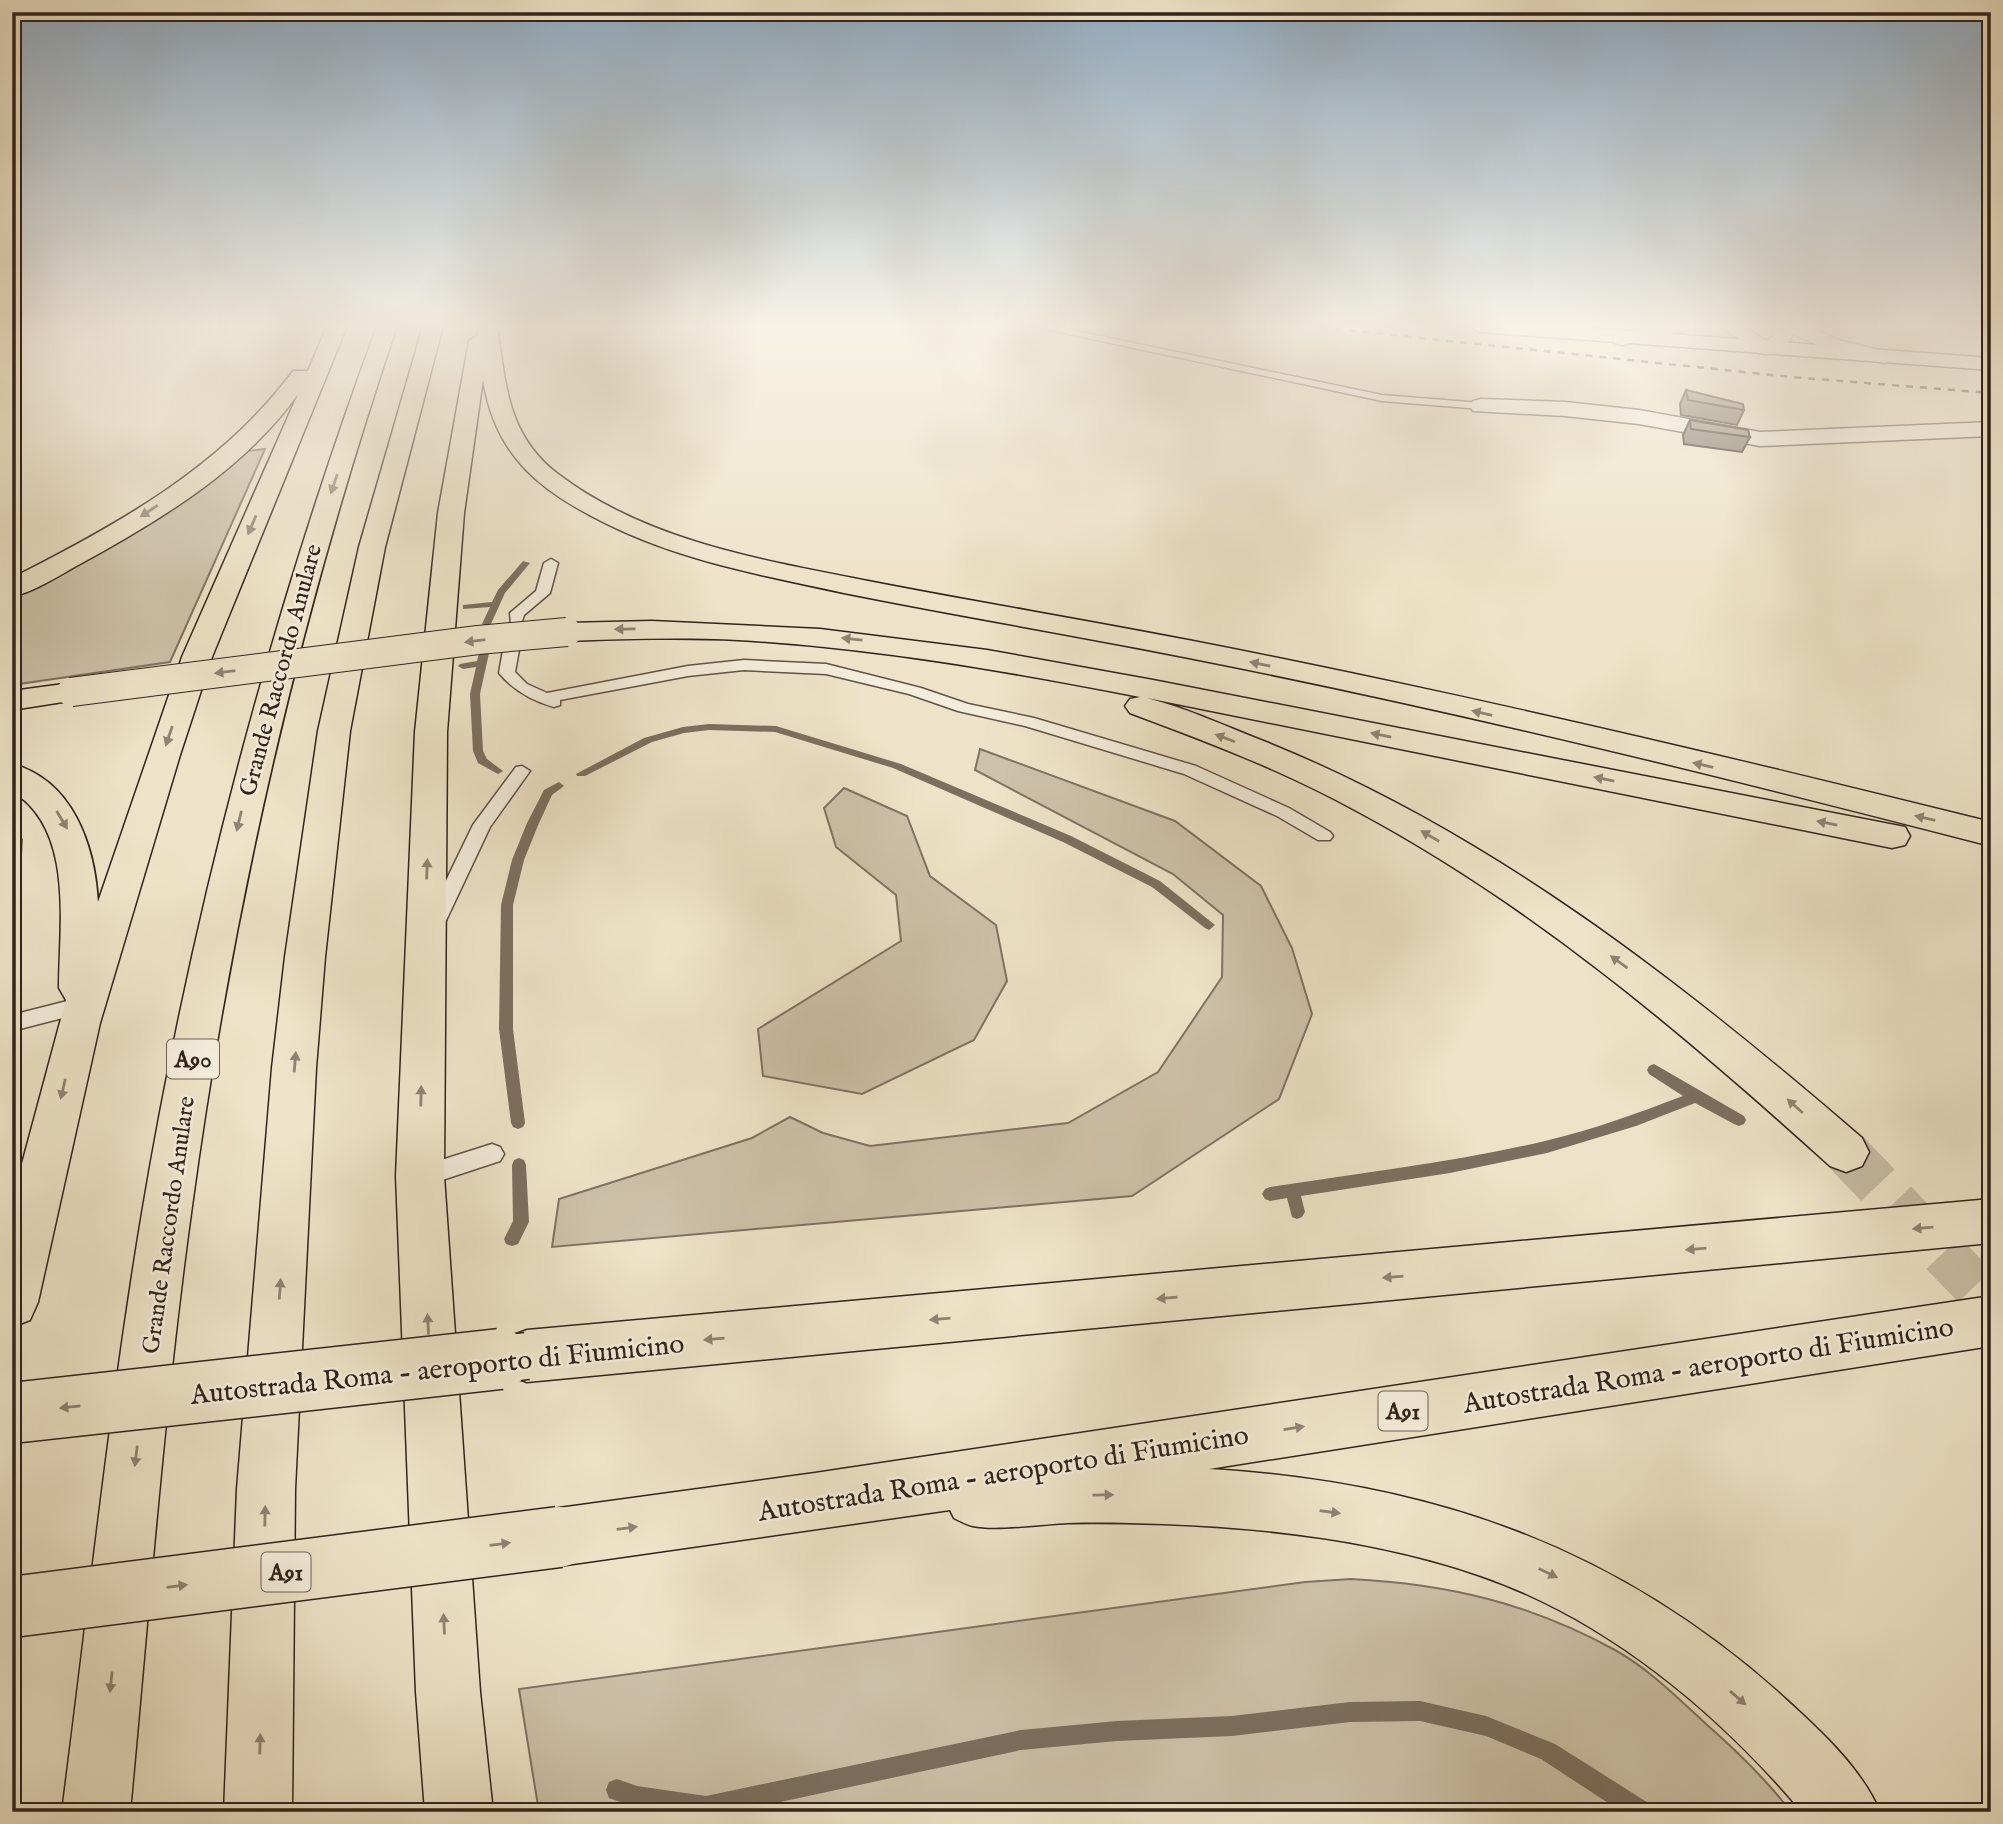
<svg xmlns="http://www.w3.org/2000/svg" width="2003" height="1824" viewBox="0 0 2003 1824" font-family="'IM FELL English',serif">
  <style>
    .green { fill: #cec2aa; stroke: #807262; stroke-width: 2 }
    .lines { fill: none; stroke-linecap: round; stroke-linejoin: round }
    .stream { fill: #7c6f5f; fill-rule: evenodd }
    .highway-tunnel { stroke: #c8bda5; stroke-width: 46; stroke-dasharray: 46 24; stroke-linecap: butt }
    .lane-casing { stroke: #605346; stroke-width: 3 }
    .street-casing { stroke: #605346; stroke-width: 3 }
    .secondary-casing { stroke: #31231a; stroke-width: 3 }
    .highway-casing { stroke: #31231a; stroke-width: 3 }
    .lane { fill: #f4eddb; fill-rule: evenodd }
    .street { fill: #f4eddb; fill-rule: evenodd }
    .secondary { fill: #f4eddb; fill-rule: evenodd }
    .highway { fill: #eee3c8; fill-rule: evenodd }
    .rail { stroke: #31231a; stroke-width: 2.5; stroke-dasharray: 7 7; stroke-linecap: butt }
    .highway-bridge-far2-casing { stroke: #31231a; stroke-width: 30; stroke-linecap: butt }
    .highway-bridge-far1-casing { stroke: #31231a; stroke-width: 49; stroke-linecap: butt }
    .highway-bridge-casing { stroke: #31231a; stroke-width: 63; stroke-linecap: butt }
    .highway-bridge-far2 { stroke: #eee3c8; stroke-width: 28 }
    .highway-bridge-far1 { stroke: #eee3c8; stroke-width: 46 }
    .highway-bridge { stroke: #eee3c8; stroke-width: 60 }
    .wall { fill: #7e7464; stroke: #31231a; stroke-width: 2 }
    .building { fill: #938774; stroke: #31231a; stroke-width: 2 }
    .oneway { fill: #908371 }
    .labels { text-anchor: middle; stroke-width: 5; stroke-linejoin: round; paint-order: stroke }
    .shield { fill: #f4eddb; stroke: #6c6054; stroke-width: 2 }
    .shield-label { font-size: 23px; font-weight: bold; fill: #31231a }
    .street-label { font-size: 24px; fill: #31231a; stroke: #f4eddb }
    .near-street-label { font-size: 28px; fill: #31231a; stroke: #f4eddb }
  </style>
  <rect width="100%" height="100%" fill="#eee3c8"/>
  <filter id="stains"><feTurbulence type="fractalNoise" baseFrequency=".00286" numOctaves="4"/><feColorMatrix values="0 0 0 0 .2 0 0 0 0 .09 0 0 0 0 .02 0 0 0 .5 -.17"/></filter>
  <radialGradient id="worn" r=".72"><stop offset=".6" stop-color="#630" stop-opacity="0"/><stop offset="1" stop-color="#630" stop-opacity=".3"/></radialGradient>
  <g class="green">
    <path d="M265,449L170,662L12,685V593L165,508L248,451Z"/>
    <path d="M980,749L1175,821L1261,886L1292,948L1312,1014L1279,1099L1132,1196L552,1247L559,1199L752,1138L790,1117L823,1133L870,1146L1068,1123L1158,1072L1222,977L1223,915L1173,874L975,770Z"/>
    <path d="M844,788L907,816L930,876L996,925L1007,981L974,1040L862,1094L763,1076L758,1029L901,941L896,895L836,847L824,808Z"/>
    <path d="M1351,1579C1448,1584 1529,1603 1615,1650C1649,1669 1678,1698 1706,1724C1737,1751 1766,1779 1791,1812H539L519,1689L1305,1582Z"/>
  </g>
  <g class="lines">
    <g class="stream">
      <path d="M523,561L530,563L505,593L490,626L487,627L482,624L490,607L463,609V605L492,602L498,590Z"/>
      <path d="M484,650L489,653L480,694L483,751L487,759L503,771L498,774L478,763L473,751L470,694L476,667L463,669L458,666L460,664L477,661L479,653Z"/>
      <path d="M709,724L776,726L901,764L1071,836L1160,881L1215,925L1209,930L1205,928L1152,887L1063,842L893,768L775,732L709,730L684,733L652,742L585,776H577L576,774L644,738L683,727Z"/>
      <path d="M559,782L564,786L552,795L539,823L524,860L513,905V1029L525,1123L523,1127L518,1129L513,1127L511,1123L499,1029L501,905L512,860L527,823L544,790Z"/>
      <path d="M12,831L23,839L19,905L21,935L16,949L12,951Z"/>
      <path d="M1654,1064L1744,1116L1746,1120L1744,1124L1739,1126L1734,1124L1695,1103L1636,1126L1547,1153L1450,1173L1301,1196L1305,1212L1302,1217L1297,1219L1292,1217L1287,1198L1270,1201L1265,1199L1262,1194L1265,1189L1270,1187C1362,1173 1455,1162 1545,1141C1592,1130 1638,1113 1683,1096L1649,1074L1647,1070L1649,1066Z"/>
      <path d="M519,1158L524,1160L526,1165L529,1222L518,1244L512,1246L506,1244L504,1239L513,1221L512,1165L514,1160Z"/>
      <path d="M1420,1701L1486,1716L1555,1744L1650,1804L1653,1812H1622L1541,1759L1486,1736L1420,1721L1350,1722L1232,1736L1117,1741L1021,1750L734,1812H665L637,1808L609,1798L606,1790L609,1782L617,1779L637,1786L706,1796L1021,1730L1117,1721L1232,1716L1350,1702Z"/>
    </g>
    <path class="highway-tunnel" d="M1846,1152L1991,1303"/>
    <g class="lane-casing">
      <g id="lane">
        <path d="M1031,326H1053L1382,395L1481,403L1487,406L1481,409L1382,401Z"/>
        <path d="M551,559L558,563L550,593L524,615L521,624H511L510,613L536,591L544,563Z"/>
        <path d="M511,645L519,650L515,672L527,684L547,693L688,666L744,660L826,664L921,688L968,704L1034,718L1196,766L1289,808L1330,832L1333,836L1330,840H1318L1277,816L1184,774L1025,726L958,711L909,694L826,674L744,670L688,676L560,700V705L554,707C533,701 513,690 499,673L503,650Z"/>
        <path d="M522,766L530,771L490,827L442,929L435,931L428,929L425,924L473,825L516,767Z"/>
        <path d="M79,998L86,1000L89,1006L86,1012L12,1031V1015Z"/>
        <path d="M492,1144L500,1147L504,1154L500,1161L421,1187L413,1183L409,1176L413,1169Z"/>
      </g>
    </g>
    <g class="street-casing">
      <g id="street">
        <path d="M1652,326H1690L1688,330L1622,345L1615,343L1612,339L1615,335Z"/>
        <path d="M1720,326H1743L1767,341L1772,337L1774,326H1808L1838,340L1891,353L1894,357L1891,361L1884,363L1824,348L1793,334C1787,348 1774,357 1759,353Z"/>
        <path d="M1481,399L1565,402L1639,410L1760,432L1991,422V436L1760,446L1639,424L1565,416L1473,411L1470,406L1473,401Z"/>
      </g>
    </g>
    <g class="secondary-casing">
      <path id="secondary" d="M1470,326H1565L1991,358V370L1479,332Z"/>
    </g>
    <g class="highway-casing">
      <g id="highway">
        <path d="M327,326H347L212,657L180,755L100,1023L38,1302L30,1320L12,1327V1201L66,1000L59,988C59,924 75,830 12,791V764C73,780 95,846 98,902L182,657L298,394C245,469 159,521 80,564C58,576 36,591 12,597V578C117,525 222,467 293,371H308Z"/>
        <path d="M377,326H397C299,615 233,905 192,1206C164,1407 149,1610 130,1812H62C88,1612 109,1411 142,1213C193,910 271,614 377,326Z"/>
        <path d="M423,326H443L385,547L350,731L325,957L316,1068L295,1489L292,1812H224L237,1489L272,1068L285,957L318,731L359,547Z"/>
        <path d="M477,326H497C506,385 507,435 558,474C646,541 762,560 868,581C976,602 1085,620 1193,641C1460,693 1726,756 1991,822V846C1725,777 1458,711 1189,658C1074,635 958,616 844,593C765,576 682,561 609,525C541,492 495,457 483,379L464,513L447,732L444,1176L480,1692L493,1812H425L416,1692L396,1176L415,732L438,513L469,341L478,335Z"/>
        <path d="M652,621L820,629L987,650L1153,680L1905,827L1910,836L1905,845L1892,848L1147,698C1187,708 1227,727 1266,742C1491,833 1680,981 1862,1138L1869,1152L1862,1166L1846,1172L1830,1166C1682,1032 1530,903 1353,809C1282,770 1205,741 1130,713L1125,706L1130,699L1140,697C1007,671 874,648 738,640C681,637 624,639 567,641L557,638L552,632L557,626L567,623Z"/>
        <path d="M71,683L82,685L87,692L82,699L12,710V691Z"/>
        <path d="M1991,1199V1243L527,1382L508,1375L501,1356L508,1337L527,1330Z"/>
        <path d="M1991,1296V1346L1209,1469C1428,1482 1612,1545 1778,1692C1815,1726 1860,1765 1880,1812H1802C1718,1712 1606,1619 1481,1576C1379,1541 1271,1528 1164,1524C1132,1523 1100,1522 1068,1523C1045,1524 994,1531 973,1526C967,1525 960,1521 954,1518L950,1510L559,1566L538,1558L530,1537L538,1516L559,1508L815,1473Z"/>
      </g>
    </g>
    <use href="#lane" class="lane"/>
    <use href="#street" class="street"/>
    <use href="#secondary" class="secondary"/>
    <use href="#highway" class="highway"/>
    <path class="rail" d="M1307,326L1791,377L1991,393"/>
    <g class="highway-bridge-far2-casing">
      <path id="highway-bridge-far2" d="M71,692L478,640L567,632"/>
    </g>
    <g class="highway-bridge-far1-casing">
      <path id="highway-bridge-far1" d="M484,1361L527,1356"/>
    </g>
    <g class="highway-bridge-casing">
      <g id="highway-bridge">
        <path d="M12,1413L500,1359"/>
        <path d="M12,1607L559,1537"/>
      </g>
    </g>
    <use href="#highway-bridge-far2" class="highway-bridge-far2"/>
    <use href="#highway-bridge-far1" class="highway-bridge-far1"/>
    <use href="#highway-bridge" class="highway-bridge"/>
  </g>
  <g class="wall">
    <path d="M1686,390L1744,410L1737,425L1681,415L1680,404Z"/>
    <path d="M1690,420L1750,437L1742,452L1684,444L1683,435Z"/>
  </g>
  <g class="building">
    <path d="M1686,390L1743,404L1744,410L1688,400Z"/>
    <path d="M1690,420L1748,430L1750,437L1691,429Z"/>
  </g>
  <defs><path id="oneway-solid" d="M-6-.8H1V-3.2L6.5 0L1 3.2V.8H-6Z" transform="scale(1.75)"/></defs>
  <g class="oneway">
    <use href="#oneway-solid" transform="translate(334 484) rotate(109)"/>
    <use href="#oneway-solid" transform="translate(149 511) rotate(147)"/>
    <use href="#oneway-solid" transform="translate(252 525) rotate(113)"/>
    <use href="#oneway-solid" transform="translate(625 629) rotate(179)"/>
    <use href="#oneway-solid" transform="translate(852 639) rotate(-174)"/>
    <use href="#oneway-solid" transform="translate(475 641) rotate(173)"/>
    <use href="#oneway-solid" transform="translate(1260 664) rotate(-168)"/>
    <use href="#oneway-solid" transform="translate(225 672) rotate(173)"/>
    <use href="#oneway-solid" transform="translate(1482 713) rotate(-167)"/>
    <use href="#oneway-solid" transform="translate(1381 735) rotate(-169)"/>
    <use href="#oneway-solid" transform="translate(169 736) rotate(109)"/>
    <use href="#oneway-solid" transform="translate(1225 738) rotate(-159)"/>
    <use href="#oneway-solid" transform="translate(1703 765) rotate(-167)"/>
    <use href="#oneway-solid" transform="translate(1604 779) rotate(-169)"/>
    <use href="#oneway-solid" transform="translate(1925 818) rotate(-167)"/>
    <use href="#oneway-solid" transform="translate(62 820) rotate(59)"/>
    <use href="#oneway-solid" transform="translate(239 821) rotate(103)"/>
    <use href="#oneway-solid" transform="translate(1827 823) rotate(-169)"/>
    <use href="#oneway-solid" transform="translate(1430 836) rotate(-150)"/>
    <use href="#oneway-solid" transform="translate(427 869) rotate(-88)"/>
    <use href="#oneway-solid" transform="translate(1619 962) rotate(-144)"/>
    <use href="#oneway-solid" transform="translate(295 1062) rotate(-85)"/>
    <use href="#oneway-solid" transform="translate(63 1089) rotate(103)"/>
    <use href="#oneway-solid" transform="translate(421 1096) rotate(-89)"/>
    <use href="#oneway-solid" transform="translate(1795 1106) rotate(-138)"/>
    <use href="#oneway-solid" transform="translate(1923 1228) rotate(175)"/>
    <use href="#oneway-solid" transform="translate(1696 1249) rotate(175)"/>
    <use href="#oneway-solid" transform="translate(1393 1277) rotate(175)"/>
    <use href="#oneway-solid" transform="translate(280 1289) rotate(-86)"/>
    <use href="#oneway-solid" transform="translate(1167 1298) rotate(175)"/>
    <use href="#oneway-solid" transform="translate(940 1319) rotate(175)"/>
    <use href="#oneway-solid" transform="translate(428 1324) rotate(-93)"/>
    <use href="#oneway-solid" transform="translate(714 1339) rotate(175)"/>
    <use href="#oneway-solid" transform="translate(70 1407) rotate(174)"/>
    <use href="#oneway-solid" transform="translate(1294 1428) rotate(-9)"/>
    <use href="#oneway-solid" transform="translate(136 1456) rotate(97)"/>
    <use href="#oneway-solid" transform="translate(1103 1495) rotate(-1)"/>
    <use href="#oneway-solid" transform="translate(1330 1512) rotate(8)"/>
    <use href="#oneway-solid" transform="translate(265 1516) rotate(-89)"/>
    <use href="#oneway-solid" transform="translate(627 1528) rotate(-7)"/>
    <use href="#oneway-solid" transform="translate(500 1544) rotate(-7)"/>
    <use href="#oneway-solid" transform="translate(1548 1573) rotate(26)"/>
    <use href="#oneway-solid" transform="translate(177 1586) rotate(-7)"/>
    <use href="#oneway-solid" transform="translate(444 1624) rotate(-93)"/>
    <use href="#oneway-solid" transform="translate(111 1682) rotate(96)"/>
    <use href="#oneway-solid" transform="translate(1738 1698) rotate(41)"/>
    <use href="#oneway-solid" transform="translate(260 1744) rotate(-89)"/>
  </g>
  <linearGradient id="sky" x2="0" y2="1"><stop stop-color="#91adc4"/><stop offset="0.56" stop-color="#f7f2e6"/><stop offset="1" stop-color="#f7f2e6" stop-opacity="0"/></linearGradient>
  <rect width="2003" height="582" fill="url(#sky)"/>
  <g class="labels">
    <g class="shield">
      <rect x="167" y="1039.5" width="52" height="39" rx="5"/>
      <rect x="1378.5" y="1391.5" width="49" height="39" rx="5"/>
      <rect x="261.5" y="1552.5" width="49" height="39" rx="5"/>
    </g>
    <g class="shield-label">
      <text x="193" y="1067">A90</text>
      <text x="1403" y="1419">A91</text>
      <text x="286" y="1580">A91</text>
    </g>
    <g class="street-label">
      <text transform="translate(280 670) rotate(-75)" y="8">Grande Raccordo Anulare</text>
      <text transform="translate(168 1225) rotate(-82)" y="8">Grande Raccordo Anulare</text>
    </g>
    <g class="near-street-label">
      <text transform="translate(1708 1364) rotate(-9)" y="10">Autostrada Roma - aeroporto di Fiumicino</text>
      <text transform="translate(437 1368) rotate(-6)" y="10">Autostrada Roma - aeroporto di Fiumicino</text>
      <text transform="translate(1003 1472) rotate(-9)" y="10">Autostrada Roma - aeroporto di Fiumicino</text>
    </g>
  </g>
  <rect width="2003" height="1824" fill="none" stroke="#eee3c8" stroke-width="42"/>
  <rect x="14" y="14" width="1975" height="1796" fill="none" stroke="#31231a" stroke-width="3.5"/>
  <rect x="21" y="21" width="1961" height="1782" fill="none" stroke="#31231a" stroke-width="2"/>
  <rect width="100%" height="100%" filter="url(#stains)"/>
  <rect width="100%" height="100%" fill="url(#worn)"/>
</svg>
